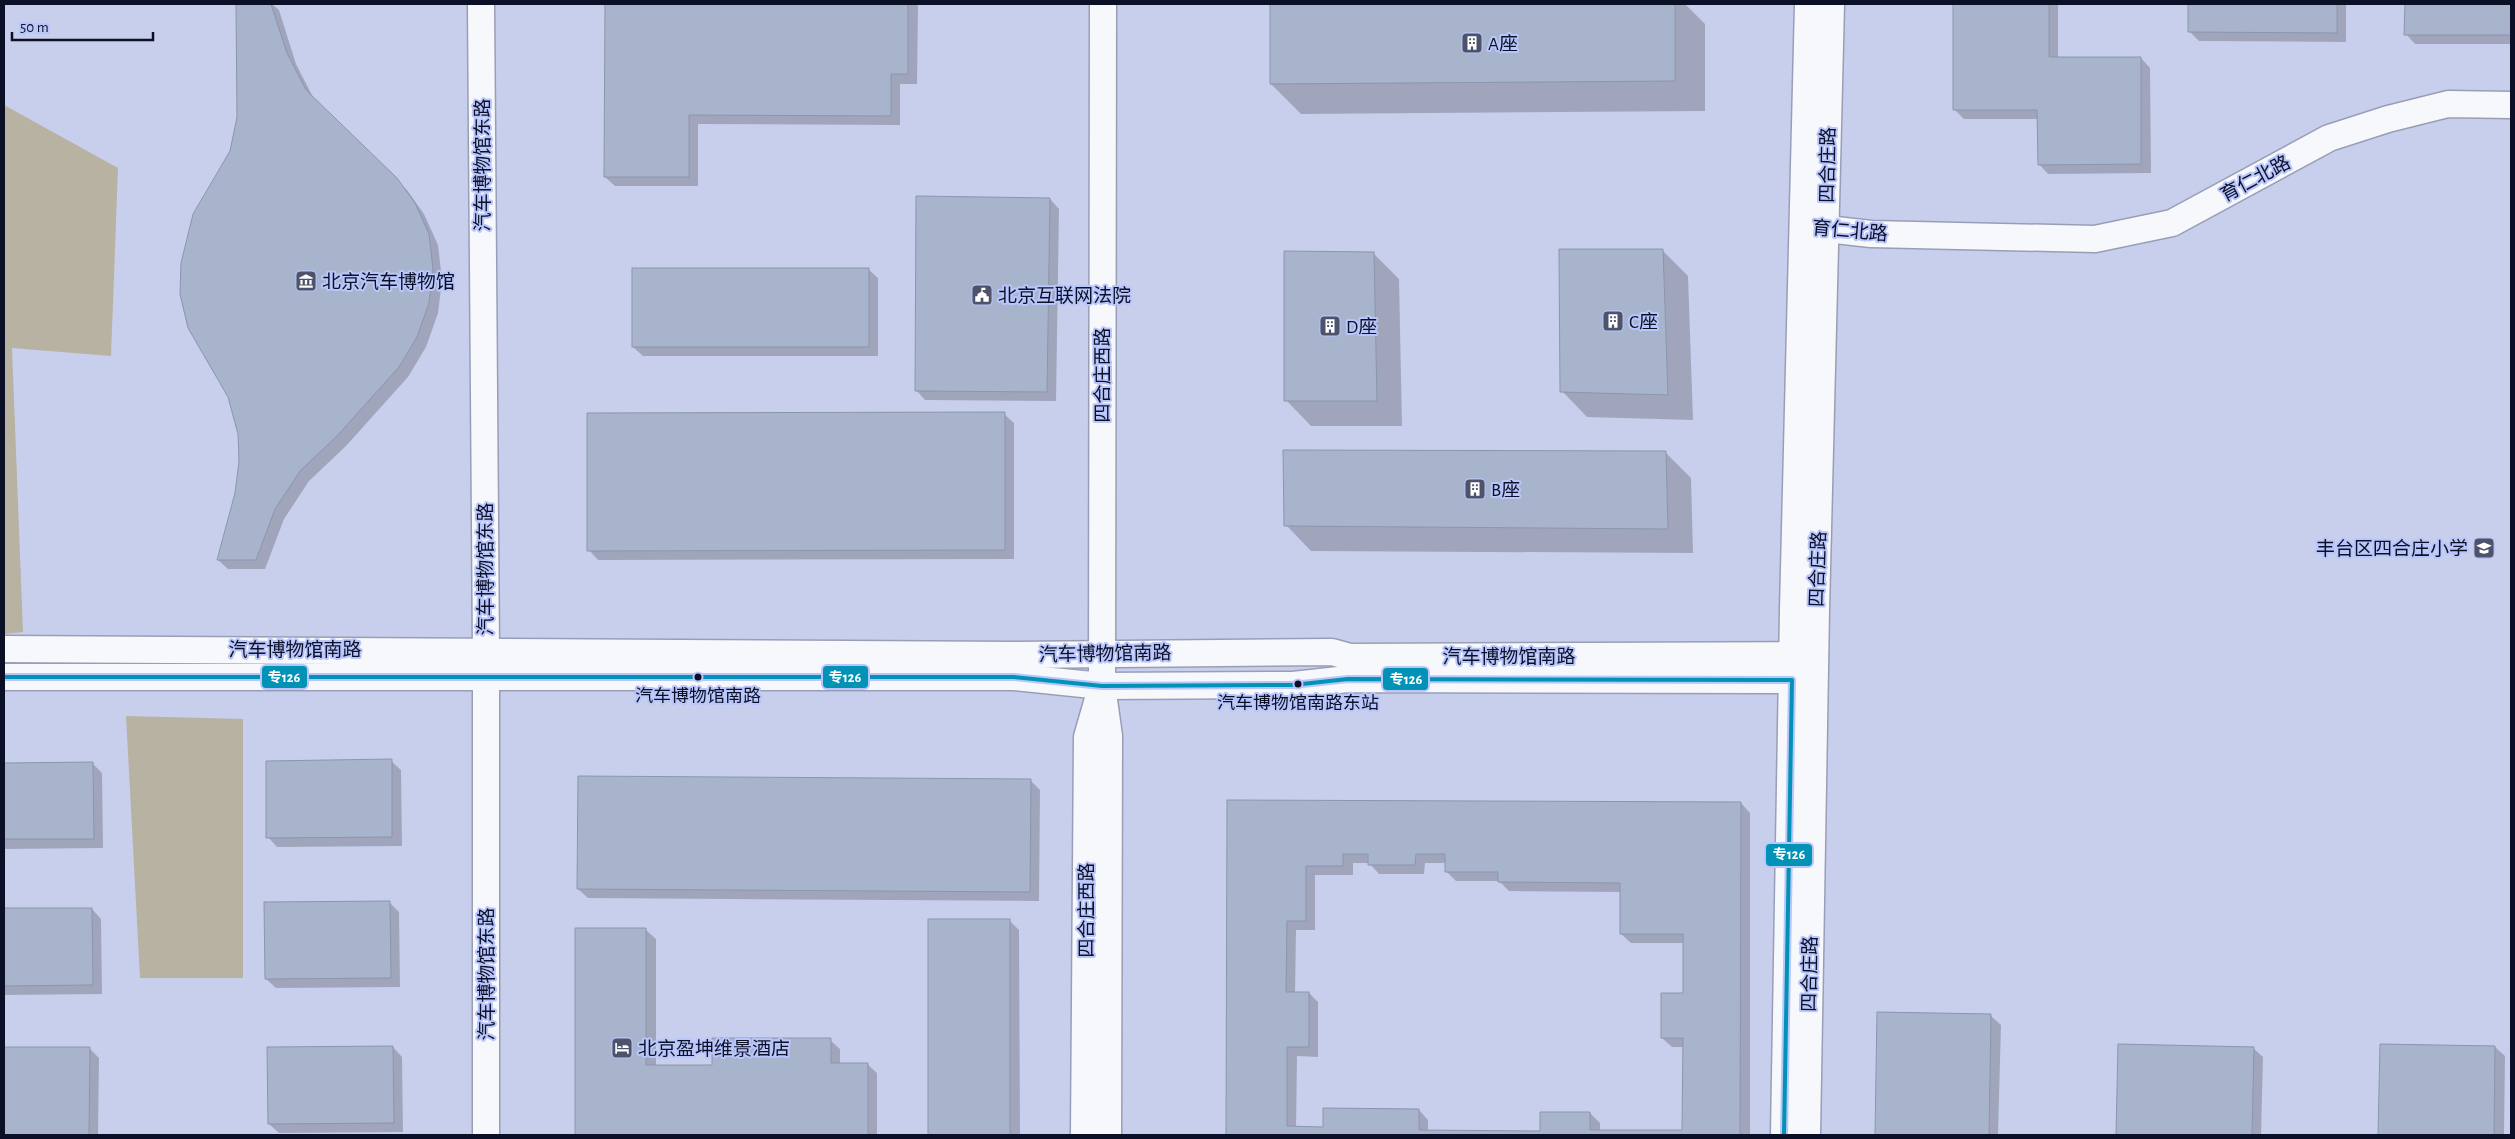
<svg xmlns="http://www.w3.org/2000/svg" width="2515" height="1139" viewBox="0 0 2515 1139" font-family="'Alegreya Sans','Noto Sans SC',sans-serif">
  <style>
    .green { fill: #b7b2a2 }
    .shadow { fill: #0003; fill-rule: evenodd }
    .building { fill: #a8b4cc; stroke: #8a96ad; fill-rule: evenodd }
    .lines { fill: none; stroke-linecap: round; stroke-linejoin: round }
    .tertiary-casing { stroke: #999eb7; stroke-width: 29 }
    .tertiary { stroke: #f7f8fc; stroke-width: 26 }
    .bus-1-casing { stroke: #b9c6fb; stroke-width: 8 }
    .bus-1 { stroke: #0292b5; stroke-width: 4 }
    .bus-dot { fill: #0c1027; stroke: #b9c6fb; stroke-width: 2 }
    .labels { text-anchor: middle; stroke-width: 4; stroke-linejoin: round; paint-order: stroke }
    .bus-label { font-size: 18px; fill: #0c1027; stroke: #b9c6fb }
    .poi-label { font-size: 19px; fill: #0c1027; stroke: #b9c6fb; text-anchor: start }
    .street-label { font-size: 19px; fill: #0c1027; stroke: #b9c6fb }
    .line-badge { stroke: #b9c6fb; stroke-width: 2 }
    .badge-label { font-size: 14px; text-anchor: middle; font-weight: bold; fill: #fff }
  </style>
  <rect width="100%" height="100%" fill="#c8cfec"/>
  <g class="green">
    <path d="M4,105L118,168L111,356L12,348L23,632L4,634Z"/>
    <path d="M126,716L243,719V978H140Z"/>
  </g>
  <g class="shadow">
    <path d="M237,4H272L279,10L296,64L315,101L407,190L424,214L438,245L442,280L438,313L426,347L408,377L346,446L309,481L284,519L265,569H228L218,560L236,494L240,461L231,151L239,117Z"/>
    <path d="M606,4H916L918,6L917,84H900V125L698,124V186H615L605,177Z"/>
    <path d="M1271,4H1685L1705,24V111L1301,114L1271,84Z"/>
    <path d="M1954,4H2058V58H2141L2150,68L2151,173L2048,174L2039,164V119H1964L1954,109Z"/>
    <path d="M2189,4H2346V42L2199,41L2189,31Z"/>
    <path d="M2406,4H2511V44H2415L2406,34Z"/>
    <path d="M1050,199L1059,209L1056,401L925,400L916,390Z"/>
    <path d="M1663,251L1688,276L1693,420L1587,417L1562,391Z"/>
    <path d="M1373,253L1399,279L1402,426H1311L1286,400Z"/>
    <path d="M868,269L878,278V356H643L633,347Z"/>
    <path d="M1004,414L1014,423V559L598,560L589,550Z"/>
    <path d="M1666,453L1691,478L1693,553L1311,551L1286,525Z"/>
    <path d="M391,761L401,770L402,846L277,847L268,837Z"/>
    <path d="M92,763L102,773L103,848L4,849V764Z"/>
    <path d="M1030,780L1040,790L1039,901L588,898L578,889Z"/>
    <path d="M1228,802L1741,803L1750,813V1135H1227ZM1353,863H1369L1379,874H1424L1425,863H1446V871L1456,881H1499L1509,891L1621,892V934L1631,943H1684V994L1662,1038L1672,1047H1684V1132L1600,1131V1123L1590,1113L1541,1132H1428V1120L1419,1110L1324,1128H1296L1297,1056L1318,1057V1002L1309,993H1295L1296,930H1315V875H1353Z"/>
    <path d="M389,902L399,912L400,987L276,988L266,979Z"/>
    <path d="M92,909L101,919L102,994L4,995V910Z"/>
    <path d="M929,920H1009L1019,930L1020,1135H929Z"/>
    <path d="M577,930H646L656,939V1066H713L830,1040L840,1049V1064H867L877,1073V1135H577Z"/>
    <path d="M1879,1013L1991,1016L2001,1025L1998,1135H1876Z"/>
    <path d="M2119,1045L2253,1048L2263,1057L2261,1135H2117Z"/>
    <path d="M2381,1045L2495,1047L2505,1056L2504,1135H2380Z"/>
    <path d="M393,1047L402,1057L403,1132L279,1133L269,1124Z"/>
    <path d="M4,1048H89L99,1058L98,1135H4Z"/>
  </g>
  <g class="building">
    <path d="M236,4H271L287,53L306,90L397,178L415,203L429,234L433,269L429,303L417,337L399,367L337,436L300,471L275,509L256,560H217L235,493L239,461L238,434L228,397L188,328L180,294L181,263L193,214L230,151L237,117Z"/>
    <path d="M605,4H908V74H891V116L689,115V177H604Z"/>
    <path d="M1270,4H1675V81L1270,84Z"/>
    <path d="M1953,4H2049V57H2141V164L2038,165L2037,110H1953Z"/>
    <path d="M2188,4H2337V33L2188,32Z"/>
    <path d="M2405,4H2511V35H2404Z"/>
    <path d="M916,196L1050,198L1047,392L915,391Z"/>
    <path d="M1559,249H1663L1668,395L1560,392Z"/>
    <path d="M1284,251L1374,252L1377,401H1284Z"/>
    <rect x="632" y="268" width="237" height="79"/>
    <path d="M1005,412V550L587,551V413Z"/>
    <path d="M1283,450L1666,451L1668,529L1284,526Z"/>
    <path d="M392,759V837L266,838V761Z"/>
    <path d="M93,762L94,839H4V763Z"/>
    <path d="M578,776L1031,779L1030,892L577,889Z"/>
    <path d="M1227,800L1741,802L1740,1135H1226ZM1343,854H1368V865H1415L1416,854H1445V872H1498V882L1620,883V934H1683V993H1661V1038H1683L1682,1130H1590V1112H1540V1131L1419,1130V1109L1323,1108V1127L1287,1126V1047H1309V992H1286L1287,921H1306V866H1343Z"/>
    <path d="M390,901L391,978L265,979L264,902Z"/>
    <path d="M4,908H92L93,985L4,986Z"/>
    <rect x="928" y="919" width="82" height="216"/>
    <path d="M575,928H646V1065H712V1038H831V1063H868V1135H575Z"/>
    <path d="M1877,1012L1991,1014L1989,1135H1875Z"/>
    <path d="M2118,1044L2254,1047L2252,1135H2116Z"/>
    <path d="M2380,1044L2495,1046L2494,1135H2378Z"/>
    <path d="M393,1046L394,1123L268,1124L267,1047Z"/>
    <path d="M4,1047H90L89,1135H4Z"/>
  </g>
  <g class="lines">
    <g class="tertiary-casing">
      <g id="tertiary">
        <path d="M481,4L486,651V1135"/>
        <path d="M1103,4L1102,686L1109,736L1108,1135"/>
        <path d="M1809,227L1871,234L2095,239L2172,223L2329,138L2388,119L2448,104L2511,105"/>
        <path d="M4,649L1015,655L1332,652L1350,657L1815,655"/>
        <path d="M4,677H1014L1102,686L1293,685L1348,679L1814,680"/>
        <path d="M1084,1135L1087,737L1100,692"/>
        <path d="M1784,1135L1793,610L1808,4"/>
        <path d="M1807,1135L1816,610L1831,4"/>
      </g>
    </g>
    <use href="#tertiary" class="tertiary"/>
    <g class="bus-1-casing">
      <path id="bus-1" d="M4,677H1014L1102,686L1293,685L1348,679L1792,680L1784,1135"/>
    </g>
    <use href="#bus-1" class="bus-1"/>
  </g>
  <defs>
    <g id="building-square" transform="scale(1.125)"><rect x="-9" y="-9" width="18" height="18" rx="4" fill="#4e536c" stroke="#b9c6fb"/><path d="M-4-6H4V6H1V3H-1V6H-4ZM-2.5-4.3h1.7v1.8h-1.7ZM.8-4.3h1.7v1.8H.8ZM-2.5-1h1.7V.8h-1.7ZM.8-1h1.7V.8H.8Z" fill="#fff"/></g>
    <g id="museum-square" transform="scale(1.125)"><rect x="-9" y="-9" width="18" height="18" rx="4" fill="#4e536c" stroke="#b9c6fb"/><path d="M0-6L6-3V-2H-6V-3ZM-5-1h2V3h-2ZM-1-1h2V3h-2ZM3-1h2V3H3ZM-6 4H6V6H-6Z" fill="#fff"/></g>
    <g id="civic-square" transform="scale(1.125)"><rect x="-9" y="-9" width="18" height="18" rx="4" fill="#4e536c" stroke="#b9c6fb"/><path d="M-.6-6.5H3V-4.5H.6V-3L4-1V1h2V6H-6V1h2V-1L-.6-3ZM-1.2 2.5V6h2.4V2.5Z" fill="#fff"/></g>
    <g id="school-square" transform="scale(1.125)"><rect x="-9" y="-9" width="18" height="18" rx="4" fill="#4e536c" stroke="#b9c6fb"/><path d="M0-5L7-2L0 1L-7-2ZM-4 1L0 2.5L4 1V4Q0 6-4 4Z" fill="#fff"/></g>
    <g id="hotel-square" transform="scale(1.125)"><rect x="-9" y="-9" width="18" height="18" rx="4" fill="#4e536c" stroke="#b9c6fb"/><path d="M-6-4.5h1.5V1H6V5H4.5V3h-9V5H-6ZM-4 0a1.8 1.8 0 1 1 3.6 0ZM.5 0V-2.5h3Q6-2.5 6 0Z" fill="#fff"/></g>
  </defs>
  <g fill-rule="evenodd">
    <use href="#building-square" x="1472" y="43"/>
    <use href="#museum-square" x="306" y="281"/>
    <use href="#civic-square" x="982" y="295"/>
    <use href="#building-square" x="1613" y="321"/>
    <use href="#building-square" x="1330" y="326"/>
    <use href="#building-square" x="1475" y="489"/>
    <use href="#school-square" x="2484" y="548"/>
    <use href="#hotel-square" x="622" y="1048"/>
  </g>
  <g class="bus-dot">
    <circle cx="698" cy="677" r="4.5"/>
    <circle cx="1298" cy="684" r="4.5"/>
  </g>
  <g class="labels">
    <g class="bus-label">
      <text x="698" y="702">汽车博物馆南路</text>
      <text x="1298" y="709">汽车博物馆南路东站</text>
    </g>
    <g class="poi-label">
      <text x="1488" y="50">A座</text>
      <text x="322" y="288">北京汽车博物馆</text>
      <text x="998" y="302">北京互联网法院</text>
      <text x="1629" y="328">C座</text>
      <text x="1346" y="333">D座</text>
      <text x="1491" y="496">B座</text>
      <text x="2468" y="555" text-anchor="end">丰台区四合庄小学</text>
      <text x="638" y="1055">北京盈坤维景酒店</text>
    </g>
    <g class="street-label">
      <text transform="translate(482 165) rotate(-90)" y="7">汽车博物馆东路</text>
      <text transform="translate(1827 165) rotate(-89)" y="7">四合庄路</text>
      <text transform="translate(2255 178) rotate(-28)" y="7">育仁北路</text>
      <text transform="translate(1850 230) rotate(5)" y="7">育仁北路</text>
      <text transform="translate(1102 375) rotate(-90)" y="7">四合庄西路</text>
      <text transform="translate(485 569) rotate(-90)" y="7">汽车博物馆东路</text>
      <text transform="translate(1817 569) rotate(-88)" y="7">四合庄路</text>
      <text x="295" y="656">汽车博物馆南路</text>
      <text transform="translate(1105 653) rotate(-1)" y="7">汽车博物馆南路</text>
      <text x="1509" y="663">汽车博物馆南路</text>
      <text transform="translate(1086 910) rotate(-90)" y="7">四合庄西路</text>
      <text transform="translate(486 974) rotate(-90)" y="7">汽车博物馆东路</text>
      <text transform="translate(1809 974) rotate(-89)" y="7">四合庄路</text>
    </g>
  </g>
  <g class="line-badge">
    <rect x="261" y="665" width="47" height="24" rx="5" fill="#0292b5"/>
    <rect x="822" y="665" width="47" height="24" rx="5" fill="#0292b5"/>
    <rect x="1382" y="667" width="47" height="24" rx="5" fill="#0292b5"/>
    <rect x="1765" y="843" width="48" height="24" rx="5" fill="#0292b5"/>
  </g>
  <g class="badge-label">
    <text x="284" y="682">专126</text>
    <text x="845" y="682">专126</text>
    <text x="1406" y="684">专126</text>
    <text x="1789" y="859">专126</text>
  </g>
  <rect width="2515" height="1139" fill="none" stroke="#0c1027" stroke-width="10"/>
  <path d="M12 32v8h141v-8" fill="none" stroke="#0c1027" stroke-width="2.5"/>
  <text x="20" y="32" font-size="15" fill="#0c1027" stroke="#b9c6fb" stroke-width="4" paint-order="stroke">50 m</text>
</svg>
